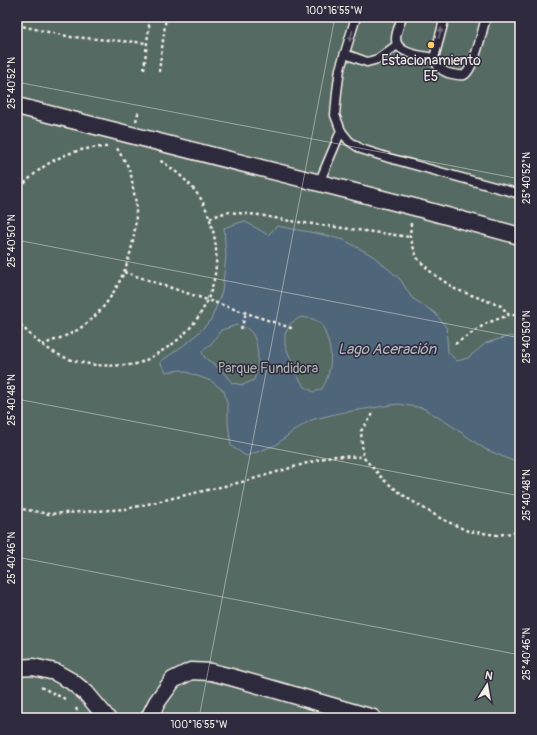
<svg xmlns="http://www.w3.org/2000/svg" width="537" height="735" viewBox="0 0 537 735" font-family="Pangolin,sans-serif">
  <style>
    .green { fill: #556a64; stroke: #a4aea6 }
    .water { fill: #4f657a; stroke: #919da6; fill-rule: evenodd }
    .lines { fill: none; stroke-linecap: round; stroke-linejoin: round }
    .lane-casing { stroke: #f4f1e8; stroke-width: 11 }
    .street-casing { stroke: #f4f1e8; stroke-width: 19 }
    .path { stroke: #f4f1e8; stroke-width: 2.5; stroke-dasharray: 3 3; stroke-linecap: butt }
    .lane { stroke: #2f2a3d; stroke-width: 8 }
    .street { stroke: #2f2a3d; stroke-width: 16 }
    .oneway { fill: #747079 }
    .ticks { fill: none; stroke: #f4f1e8; stroke-width: 1; stroke-opacity: 0.45 }
    .poi-dot { fill: #ffd166; stroke: #2f2a3d; stroke-width: 1.5 }
    .labels { text-anchor: middle; stroke-width: 3; stroke-linejoin: round; paint-order: stroke }
    .poi-label { font-size: 14px; fill: #f4f1e8; stroke: #2f2a3d }
    .park-label { font-size: 14px; fill: #acb4ad; stroke: #2f2a3d }
    .water-label { font-size: 15px; font-style: italic; fill: #b2b9bc; stroke: #2f2a3d }
    .neatline { fill: none; stroke: #f4f1e8; stroke-width: 1.5 }
    .ticks-label { font-size: 10px; text-anchor: middle; fill: #f4f1e8 }
  </style>
  <rect width="100%" height="100%" fill="#3d3546"/>
  <filter id="ink" filterUnits="userSpaceOnUse"><feTurbulence type="fractalNoise" baseFrequency=".025" numOctaves="2"/><feDisplacementMap in="SourceGraphic" scale="8" xChannelSelector="R" yChannelSelector="G"/><feConvolveMatrix kernelMatrix="1 2 1 2 8 2 1 2 1" color-interpolation-filters="sRGB"/></filter>
  <g filter="url(#ink)">
    <rect class="green" x="17" y="17" width="503" height="701"/>
    <path class="water" d="M244,221L268,235L277,226L320,234L344,240L373,256L400,279L412,298L435,313L446,327L448,352L457,361L468,358L486,343L510,336L520,339V464L485,449L449,424L423,408L398,404L339,413L311,420L292,432L276,445L246,456L231,446L228,423V407L224,391L211,381L181,370L166,372L160,362L191,340L211,320L222,292L226,256L224,228ZM301,317L313,319L321,323C332,346 335,366 322,389L314,392L305,387L298,377L285,345V334L291,323ZM237,325C240,326 244,326 246,328C258,333 259,357 257,368C257,372 255,376 254,380L243,385L232,383L223,372L214,364L205,358L202,352L204,349L211,344L221,330Z"/>
    <g class="lines">
      <g class="lane-casing">
        <g id="lane">
          <path d="M356,17L340,69L337,92L335,115L341,131L349,141L361,149L389,158L520,194"/>
          <path d="M402,17C400,24 396,32 396,39C396,54 423,56 434,58L445,17"/>
          <path d="M345,54L367,62L378,59L397,45"/>
          <path d="M434,58C436,66 440,70 448,73C452,74 460,76 464,75C474,70 483,28 486,17"/>
          <path d="M319,183L341,131"/>
        </g>
      </g>
      <g class="street-casing">
        <g id="street">
          <path d="M17,106L414,207L520,236"/>
          <path d="M17,668L33,667L55,672L71,681L86,693L107,718"/>
          <path d="M149,718L157,702L173,680L191,671L211,672L231,677L373,718"/>
        </g>
      </g>
      <g class="path">
        <path d="M17,25L71,37L147,43"/>
        <path d="M144,69L150,17"/>
        <path d="M159,72L166,17"/>
        <path d="M136,121L139,110"/>
        <path d="M17,193C38,164 71,147 107,147"/>
        <path d="M210,218L227,212L259,215L290,221L410,237"/>
        <path d="M411,223L410,237L417,258L432,273L455,289L501,306L509,315H520"/>
        <path d="M124,272L294,329"/>
        <path d="M17,320C34,342 57,358 84,363C98,366 110,366 124,365C128,365 132,365 136,364C144,362 153,356 160,352C205,327 226,276 212,227C210,218 206,208 201,199C190,183 176,170 159,160"/>
        <path d="M241,329L246,313"/>
        <path d="M455,344L487,323L509,315"/>
        <path d="M42,345C54,340 68,336 79,329C118,303 137,252 136,206C136,200 134,194 133,188C132,183 132,177 130,172C128,164 121,156 117,148"/>
        <path d="M373,414L361,431L363,457L385,481L407,498L440,518L468,531L497,535L520,532"/>
        <path d="M17,508L49,514L126,509L246,481L331,456L363,457"/>
        <path d="M41,687L65,699"/>
        <path d="M76,708L80,718"/>
      </g>
      <use href="#lane" class="lane"/>
      <use href="#street" class="street"/>
    </g>
    <defs><path id="oneway-solid" d="M-6-.8H1V-3.2L6.5 0L1 3.2V.8H-6Z"/></defs>
    <g class="oneway">
      <use href="#oneway-solid" transform="translate(440 33) rotate(-75)"/>
      <use href="#oneway-solid" transform="translate(351 36) rotate(107)"/>
    </g>
  </g>
  <path class="ticks" d="M500,17L520,21M17,82L520,179M17,240L520,338M17,399L520,496M17,557L520,655M17,716L29,718M199,718L335,17"/>
  <circle class="poi-dot" cx="431" cy="45" r="4"/>
  <g class="labels">
    <g class="poi-label">
      <text x="431" y="65">Estacionamiento<tspan x="431" dy="16">E5</tspan></text>
    </g>
    <g class="park-label">
      <text x="268" y="373">Parque Fundidora</text>
    </g>
    <g class="water-label">
      <text x="387" y="354">Lago Aceración</text>
    </g>
  </g>
  <rect width="537" height="735" fill="none" stroke="#2f2a3d" stroke-width="44"/>
  <g transform="translate(487 685) rotate(11)" stroke="#2f2a3d" stroke-width="3" paint-order="stroke">
  <path d="M0-3L7 15L0 10L-7 15Z" fill="#f4f1e8"/>
  <text y="-6" font-size="11" font-weight="bold" text-anchor="middle" fill="#f4f1e8">N</text>
  </g>
  <rect x="22" y="22" width="493" height="691" class="neatline"/>
  <g class="ticks-label">
    <text x="334" y="14">100°16'55"W</text>
    <text transform="translate(11 83) rotate(-90)" y="4">25°40'52"N</text>
    <text transform="translate(526 178) rotate(-90)" y="4">25°40'52"N</text>
    <text transform="translate(11 241) rotate(-90)" y="4">25°40'50"N</text>
    <text transform="translate(526 337) rotate(-90)" y="4">25°40'50"N</text>
    <text transform="translate(11 400) rotate(-90)" y="4">25°40'48"N</text>
    <text transform="translate(526 495) rotate(-90)" y="4">25°40'48"N</text>
    <text transform="translate(11 558) rotate(-90)" y="4">25°40'46"N</text>
    <text transform="translate(526 654) rotate(-90)" y="4">25°40'46"N</text>
    <text x="199" y="728">100°16'55"W</text>
  </g>
</svg>
